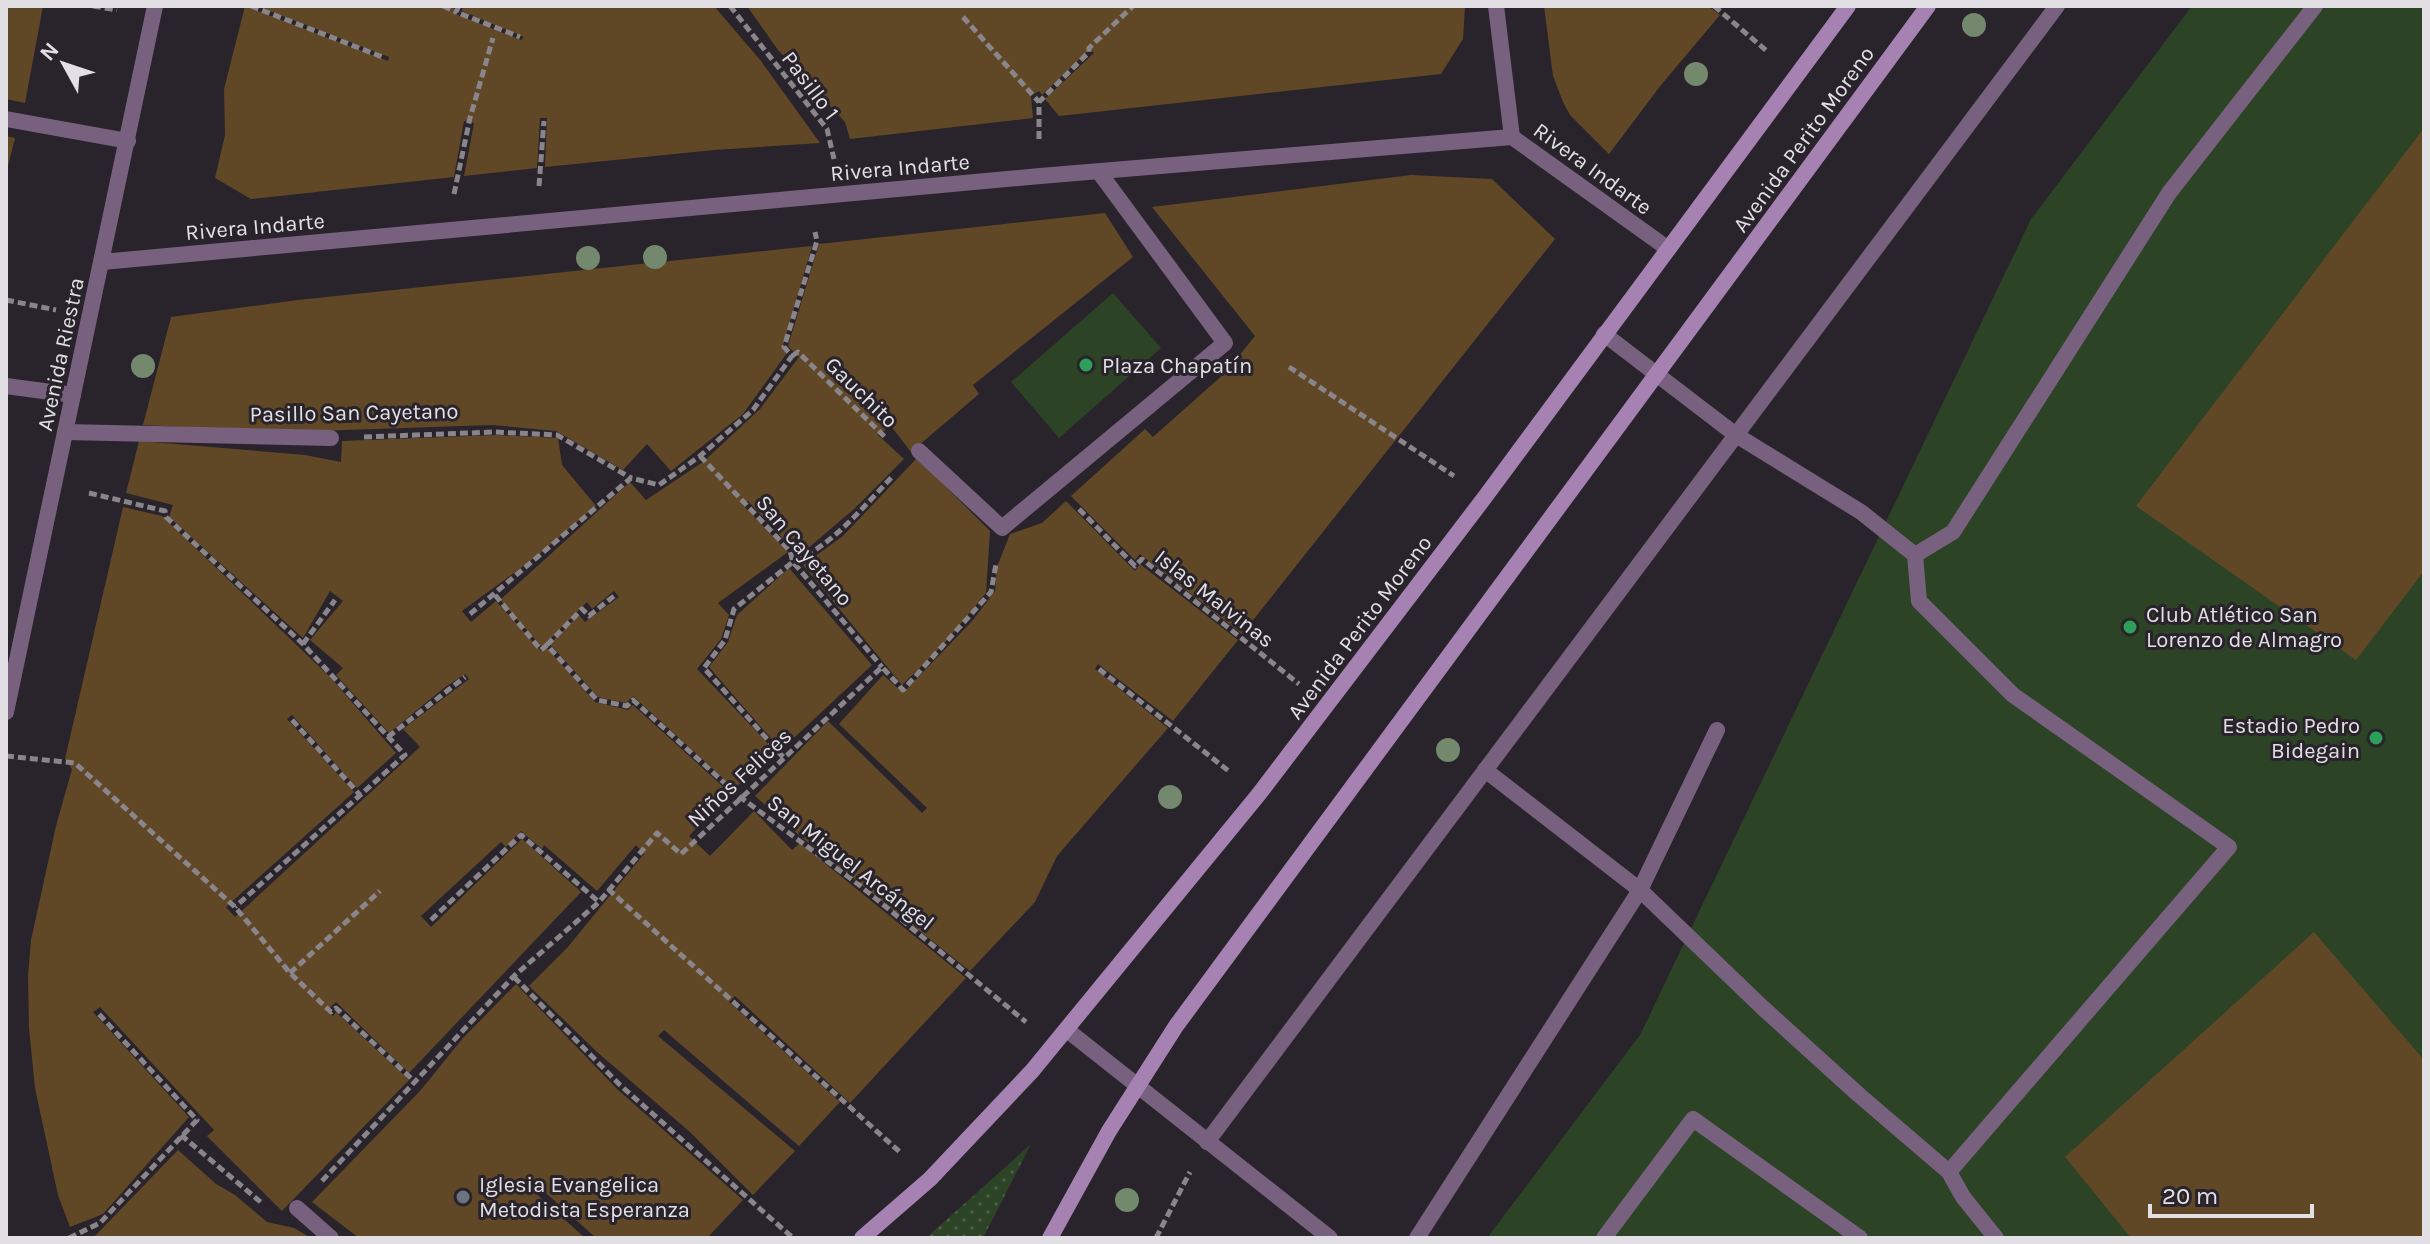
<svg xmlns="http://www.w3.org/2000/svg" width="2430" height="1244" viewBox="0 0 2430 1244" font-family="Karla,sans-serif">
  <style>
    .grass { fill: url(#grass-dots) }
    .garden { fill: #2c4325 }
    .building { fill: #604827 }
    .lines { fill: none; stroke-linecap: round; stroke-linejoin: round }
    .path { stroke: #89858b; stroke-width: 5; stroke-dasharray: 8 4; stroke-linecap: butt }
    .service { stroke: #78617f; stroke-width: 16 }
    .minor { stroke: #78617f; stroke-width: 16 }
    .tertiary { stroke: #78617f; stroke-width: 16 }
    .secondary { stroke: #a682b2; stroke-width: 16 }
    .tree { fill: #73886d }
    .leisure-dot { fill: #2e9e5b; stroke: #29242b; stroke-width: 3 }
    .worship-dot { fill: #6b7280; stroke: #29242b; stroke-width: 3 }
    .labels { text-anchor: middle; stroke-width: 6; stroke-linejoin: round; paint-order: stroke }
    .street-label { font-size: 22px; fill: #e3e0e5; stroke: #29242b }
    .poi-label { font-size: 22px; fill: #e3e0e5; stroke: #29242b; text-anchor: start }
  </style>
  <defs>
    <pattern id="grass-dots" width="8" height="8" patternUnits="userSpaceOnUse" patternTransform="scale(2)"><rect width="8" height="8" fill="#2c4325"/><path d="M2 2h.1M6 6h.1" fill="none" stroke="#4a5e44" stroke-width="1.8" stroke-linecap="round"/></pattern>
  </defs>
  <rect width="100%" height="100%" fill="#29242b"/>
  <path class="grass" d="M1031,1144L983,1238H926Z"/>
  <g class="garden">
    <path d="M2192,6H2424V1238H1487L1640,1035L2031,219Z"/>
    <path d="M1113,293L1161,348L1059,438L1011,382Z"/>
  </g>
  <g class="building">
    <path d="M6,6H43L25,103L6,99Z"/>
    <path d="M245,6L388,61L389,57L257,6H455L453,13L521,40L524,37L462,11L463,6H714L761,61L820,143L714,150L545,167L547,118H540L537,168L464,176L474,123L464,121L454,177L251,199L215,178L225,135L224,89Z"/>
    <path d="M747,6H1465L1463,39L1441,74L1059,116L1045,99L1094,53L1090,49L1042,95L1039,91L1031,96L1033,118L850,139L845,122L778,50Z"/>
    <path d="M1544,6H1708L1720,15L1661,85L1609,154L1570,115L1563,102L1553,76Z"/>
    <path d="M2424,128V571L2356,660L2136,506Z"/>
    <path d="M6,136L15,138L7,170H6Z"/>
    <path d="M1411,175L1492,179L1555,239L1242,634L1140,554L1135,560L1071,496L1145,429L1153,437L1225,373L1255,336L1152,207Z"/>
    <path d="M1105,213L1133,257L973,385L979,394L911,452L891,426L878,435L904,459L854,509L799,556L748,501L743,505L788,552L718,603L729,615L721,639L697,669L772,748L735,789L633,696L626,703L598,697L550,644L579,615L585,622L619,597L614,591L592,609L587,602L542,647L500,600L630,482L646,500L703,462L760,409L799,357L788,346L819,244Z"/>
    <path d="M812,246L782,349L787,353L743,414L671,471L647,444L623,470L556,431L493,425L286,432L143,425L171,317L298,300Z"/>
    <path d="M496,435L558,438L562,465L596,506L537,556L462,611L471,622L496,601L541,651L546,647L595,702L628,710L633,705L730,793L689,836L710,856L754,811L792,850L800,843L966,978L850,1103L735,996L729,1002L840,1102L799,1146L664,1030L658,1036L795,1151L753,1195L690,1132L597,1052L529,986L567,948L644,854L636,845L597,891L544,845L542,849L521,831L506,847L501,842L421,916L431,927L522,839L581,892L409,1073L336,1002L326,1011L333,1016L336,1012L409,1080L282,1211L207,1136L214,1130L100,1007L93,1012L189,1117L103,1214L70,1227L58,1195L35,1088L29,1028L28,976L31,940L56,826L72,769L65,759L123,507L162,516L330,677L396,753L357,788L292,715L287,719L354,792L226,907L235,917L420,747L403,729L469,679L465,674L444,688L389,733L336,675L343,668L310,640L343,601L330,591L303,638L169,517L173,505L126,493L139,441L305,455L341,462L342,441Z"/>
    <path d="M917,458L990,531L986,593L943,645L902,685L803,565L843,536Z"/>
    <path d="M1066,501L1135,571L1140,564L1238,640L1173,721L1098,664L1095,669L1168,728L1057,856L1035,902L970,971L800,836L755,796L828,721L922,813L927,808L839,724L883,675L903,693L973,620L995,591L997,567L1010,534L1042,523Z"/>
    <path d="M789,568L872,665L781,750L709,667L728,642L737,615Z"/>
    <path d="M2314,932L2424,1060V1238H2131L2065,1157Z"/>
    <path d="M516,984L617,1089L743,1200L707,1238H596L537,1185L533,1191L585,1238H359L312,1202L420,1091L463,1038Z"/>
    <path d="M178,1150L216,1184L235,1195L267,1222L294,1228L311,1238H93Z"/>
  </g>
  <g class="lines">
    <g class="path">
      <path d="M93,6L117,10"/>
      <path d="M251,6L385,58"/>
      <path d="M443,6L456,12"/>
      <path d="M459,6L456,12L520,37"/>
      <path d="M730,6L827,129L834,159"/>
      <path d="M1714,6L1768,52"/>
      <path d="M963,17L1039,102"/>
      <path d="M1039,139V102L1089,52V48L1133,6"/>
      <path d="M539,186L544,121"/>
      <path d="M454,194L470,118L493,38"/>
      <path d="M6,300L56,310"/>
      <path d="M792,356L798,352L886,438"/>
      <path d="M1289,367L1454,476"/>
      <path d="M364,437L495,432L557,435L631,478"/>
      <path d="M700,456L790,551L793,562L882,667"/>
      <path d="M89,493L165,511L166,517L303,644L405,755L235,907"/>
      <path d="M1079,509L1135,566L1142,559L1299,684"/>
      <path d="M495,595L541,650L547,645L597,700L627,706L633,700L740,797L858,884L1026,1022"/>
      <path d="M470,614L631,478L659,485L700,456L753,410L792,356L784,347L817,241L815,232"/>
      <path d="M303,644L335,600"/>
      <path d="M547,645L582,609L589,616L614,596"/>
      <path d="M1099,669L1230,772"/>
      <path d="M292,720L360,795"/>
      <path d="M388,737L465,677"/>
      <path d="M6,756L75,763L235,907L290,973L331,1012L336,1008L414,1081"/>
      <path d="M783,757L704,668L725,640L734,609L793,562C833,545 863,507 892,477"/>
      <path d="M608,889L902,1154"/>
      <path d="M431,920L521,835L599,902"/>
      <path d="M290,973L380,891"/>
      <path d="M514,977L620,1085L793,1238"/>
      <path d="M181,1135L263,1204"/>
      <path d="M322,1181L514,976L599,902L657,833L681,854L882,667L903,690L991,592L996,564"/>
      <path d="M69,1238L100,1223L197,1120L97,1012"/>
      <path d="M1156,1238L1190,1172"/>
    </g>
    <g class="service">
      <path d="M6,119L128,141"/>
      <path d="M1604,334L1736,435L1861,512L1915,555"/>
      <path d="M6,386L73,395"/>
      <path d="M65,432L331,438"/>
      <path d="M919,451L1002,528L1225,343L1099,172"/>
      <path d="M1485,770L1640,890L1763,1008L1859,1095L1949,1172L1963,1197L1996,1238"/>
      <path d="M1067,1030L1330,1238"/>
      <path d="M1207,1142L2057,6"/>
      <path d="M1949,1172L2229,847L2013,695L1919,601L1915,555L1953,532L2169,193L2315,6"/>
      <path d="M297,1208L331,1238"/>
      <path d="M1417,1238L1640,890L1717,730"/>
      <path d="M1604,1238L1693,1119L1860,1238"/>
    </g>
    <g class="minor">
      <path d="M1496,6L1512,137"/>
      <path d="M102,262L1040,176L1512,137L1667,248"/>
    </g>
    <path class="tertiary" d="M6,712L155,6"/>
    <g class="secondary">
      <path d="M862,1238L930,1179L1032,1071L1259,794L1485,497L1848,6"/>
      <path d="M1050,1238L1109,1131L1176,1026L1928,6"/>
    </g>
  </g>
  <g class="tree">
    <circle cx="1974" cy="25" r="12"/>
    <circle cx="1696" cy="74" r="12"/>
    <circle cx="655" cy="257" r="12"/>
    <circle cx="588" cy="258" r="12"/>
    <circle cx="143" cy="366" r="12"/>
    <circle cx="1448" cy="750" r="12"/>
    <circle cx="1170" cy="797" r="12"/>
    <circle cx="1127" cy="1200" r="12"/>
  </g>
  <g class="leisure-dot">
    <circle cx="1086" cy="365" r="8"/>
    <circle cx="2130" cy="627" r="8"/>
    <circle cx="2376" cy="738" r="8"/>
  </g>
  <circle class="worship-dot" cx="463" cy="1197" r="8"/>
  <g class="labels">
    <g class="street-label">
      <text transform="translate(811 85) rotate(53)" y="8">Pasillo 1</text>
      <text transform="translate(1803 139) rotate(-54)" y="8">Avenida Perito Moreno</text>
      <text transform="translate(900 167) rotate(-5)" y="8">Rivera Indarte</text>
      <text transform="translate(1593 168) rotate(36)" y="8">Rivera Indarte</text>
      <text transform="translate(255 226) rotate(-5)" y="8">Rivera Indarte</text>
      <text transform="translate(60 354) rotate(-78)" y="8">Avenida Riestra</text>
      <text transform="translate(862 392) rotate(44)" y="8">Gauchito</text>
      <text transform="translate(354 412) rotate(-1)" y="8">Pasillo San Cayetano</text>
      <text transform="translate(805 550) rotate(50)" y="8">San Cayetano</text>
      <text transform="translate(1215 598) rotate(38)" y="8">Islas Malvinas</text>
      <text transform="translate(1359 627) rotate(-53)" y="8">Avenida Perito Moreno</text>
      <text transform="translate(739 777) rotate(-43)" y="8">Niños Felices</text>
      <text transform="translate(851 862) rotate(38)" y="8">San Miguel Arcángel</text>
    </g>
    <g class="poi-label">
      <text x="1102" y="373">Plaza Chapatín</text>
      <text x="2146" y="622">Club Atlético San<tspan x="2146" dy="25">Lorenzo de Almagro</tspan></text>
      <text x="2360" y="733" text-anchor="end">Estadio Pedro<tspan x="2360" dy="25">Bidegain</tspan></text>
      <text x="479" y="1192">Iglesia Evangelica<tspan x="479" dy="25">Metodista Esperanza</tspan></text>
    </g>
  </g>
  <rect width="2430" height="1244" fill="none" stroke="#e3e0e5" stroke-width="16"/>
  <g transform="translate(64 64) rotate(310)" stroke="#29242b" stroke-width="6" paint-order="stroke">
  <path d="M0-6L14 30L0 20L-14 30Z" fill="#e3e0e5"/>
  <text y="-12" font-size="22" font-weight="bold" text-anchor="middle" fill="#e3e0e5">N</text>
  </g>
  <path d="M2150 1204v12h162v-12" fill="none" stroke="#e3e0e5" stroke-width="4"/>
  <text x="2162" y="1204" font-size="24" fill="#e3e0e5" stroke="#29242b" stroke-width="6" paint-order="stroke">20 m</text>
</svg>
